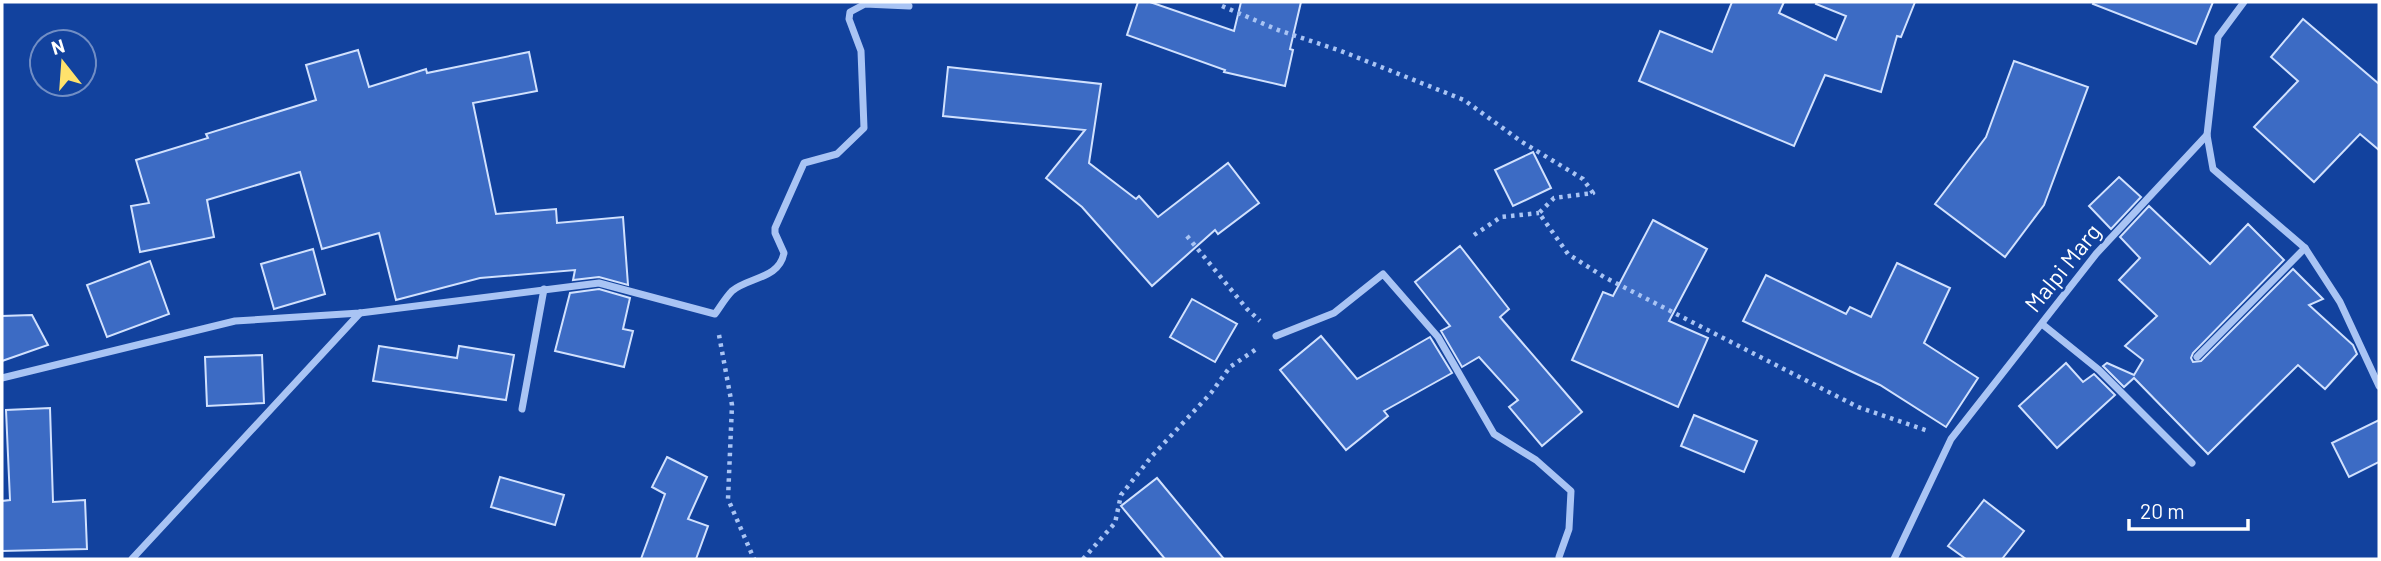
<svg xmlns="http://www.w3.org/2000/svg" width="2381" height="561" viewBox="0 0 2381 561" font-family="Barlow,sans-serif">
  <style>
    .building { fill: #3c6bc4; stroke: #d1e1fe; stroke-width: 2 }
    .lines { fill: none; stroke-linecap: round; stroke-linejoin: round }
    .path { stroke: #a9c4f4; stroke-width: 4.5; stroke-dasharray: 3.5 5; stroke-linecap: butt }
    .street { stroke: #a9c4f4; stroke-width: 7 }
    .labels { text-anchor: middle; stroke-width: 5; stroke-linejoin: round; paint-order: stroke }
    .street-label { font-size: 23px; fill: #fff; stroke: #12429e }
  </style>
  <rect width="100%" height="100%" fill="#12429e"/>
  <g class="building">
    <path d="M1138,2H1150L1234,31L1241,2H1301L1290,49L1293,50L1285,86L1224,72L1225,70L1127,35Z"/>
    <path d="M1732,2H1784L1779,13L1836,40L1846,16L1816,4L1817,2H1915L1901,37L1897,36L1881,92L1825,75L1794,146L1639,81L1660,31L1712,52Z"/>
    <path d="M2094,2H2213L2196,44L2093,4Z"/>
    <path d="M2303,19L2379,84V150L2360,134L2314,182L2254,127L2298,81L2271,57Z"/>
    <path d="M358,50L369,87L426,69L427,73L529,52L537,91L473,103L496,214L556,209L557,223L623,217L628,285L599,277L573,280L575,270L480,278L396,300L379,233L322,249L300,172L207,200L214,237L140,252L131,206L149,203L136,160L208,138L206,134L316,100L306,65Z"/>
    <path d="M2014,61L2088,87L2044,205L2005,257L1935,204L1986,137Z"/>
    <path d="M948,67L1101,84L1089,163L1136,199L1139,196L1158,217L1228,163L1259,203L1218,234L1215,230L1152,286L1082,207L1046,178L1085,130L943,116Z"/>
    <path d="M1533,152L1551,188L1513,206L1495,170Z"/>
    <path d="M2119,177L2141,197L2111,229L2089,206Z"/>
    <path d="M2149,206L2210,264L2248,224L2284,260L2193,353L2191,358L2193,362L2201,361L2293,269L2323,299L2309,305L2353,345L2357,354L2325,389L2298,365L2208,454L2134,378L2124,387L2103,366L2107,363L2134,375L2143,360L2125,346L2157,316L2119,280L2140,258L2120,237Z"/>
    <path d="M1653,220L1707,249L1669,321L1708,338L1678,407L1572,360L1603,292L1613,296Z"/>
    <path d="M1460,246L1509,309L1500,317L1582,412L1542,446L1509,407L1518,400L1479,357L1462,367L1441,331L1450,326L1415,282Z"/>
    <path d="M313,249L325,294L274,309L261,264Z"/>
    <path d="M150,261L169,314L107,337L87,285Z"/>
    <path d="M1897,263L1950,288L1924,343L1978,378L1946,427L1880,385L1743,321L1766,275L1846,314L1850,307L1871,317Z"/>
    <path d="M599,289L630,298L623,329L633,331L624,367L555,351L570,293Z"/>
    <path d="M1192,299L1237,324L1215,362L1170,337Z"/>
    <path d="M32,315L48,345L2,361V316Z"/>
    <path d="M1321,336L1357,379L1430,337L1452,373L1384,411L1388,416L1346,450L1280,370Z"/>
    <path d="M379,346L457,358L459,346L514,355L506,400L373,381Z"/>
    <path d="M262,355L264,403L207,406L205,357Z"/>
    <path d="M2066,363L2083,382L2094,374L2115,395L2057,448L2019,406Z"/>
    <path d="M50,408L53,502L85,500L87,549L2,551V501L10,500L6,410Z"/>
    <path d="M1694,415L1757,441L1744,472L1681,446Z"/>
    <path d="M2379,420V462L2349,477L2332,443Z"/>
    <path d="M667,457L707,477L688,519L708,526L696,559H641L665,494L652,487Z"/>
    <path d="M500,477L564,495L555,525L491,507Z"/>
    <path d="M1157,478L1224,559H1165L1121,506Z"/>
    <path d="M1984,500L2024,531L2002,559H1966L1948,546Z"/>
  </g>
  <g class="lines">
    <g class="path">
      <path d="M1222,6L1278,30L1341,51L1464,100L1522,142L1583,179L1593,193L1554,198L1539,213L1568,254L1604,277L1858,407L1928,431"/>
      <path d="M1474,235L1501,217L1539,213"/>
      <path d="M1187,236L1247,309L1260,321"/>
      <path d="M719,335L732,405L728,499L754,559"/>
      <path d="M1083,559L1115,523L1121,495L1152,456L1211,393L1230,367L1258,348"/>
    </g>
    <g class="street">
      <path d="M2207,135L2213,169L2305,248L2340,302L2379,386"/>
      <path d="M2042,324L2099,370L2192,463"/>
      <path d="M1276,336L1334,313L1383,274L1438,337L1494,434L1536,460L1571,491L1569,529L1559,557V559"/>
      <path d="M2197,357L2305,248"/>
      <path d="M2,378L235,321L360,313L599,283L715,314C720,307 726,297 732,291C749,277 779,279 784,253L775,233V228L804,163L837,154L864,128L861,51L849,19L850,12L865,4L909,6"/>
      <path d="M522,409L544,289"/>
      <path d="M132,559L360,313"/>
      <path d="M1894,559L1951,439L2096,254L2207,135L2218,37L2244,2"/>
    </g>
  </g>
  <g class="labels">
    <g class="street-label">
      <text transform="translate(2063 268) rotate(-51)" y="8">Malpi Marg</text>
    </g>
  </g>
  <rect width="2381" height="561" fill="none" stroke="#ffffff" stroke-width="7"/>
  <g transform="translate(63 63) rotate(343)"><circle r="33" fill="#12429e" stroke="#718ec5" stroke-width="2"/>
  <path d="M0-5L12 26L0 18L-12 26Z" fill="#ffe26c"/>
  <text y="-10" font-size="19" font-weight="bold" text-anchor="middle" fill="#ffffff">N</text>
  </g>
  <path d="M2129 519v10h119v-10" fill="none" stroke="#ffffff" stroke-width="3.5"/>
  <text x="2140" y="519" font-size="21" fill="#ffffff" stroke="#12429e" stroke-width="5" paint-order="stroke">20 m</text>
</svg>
